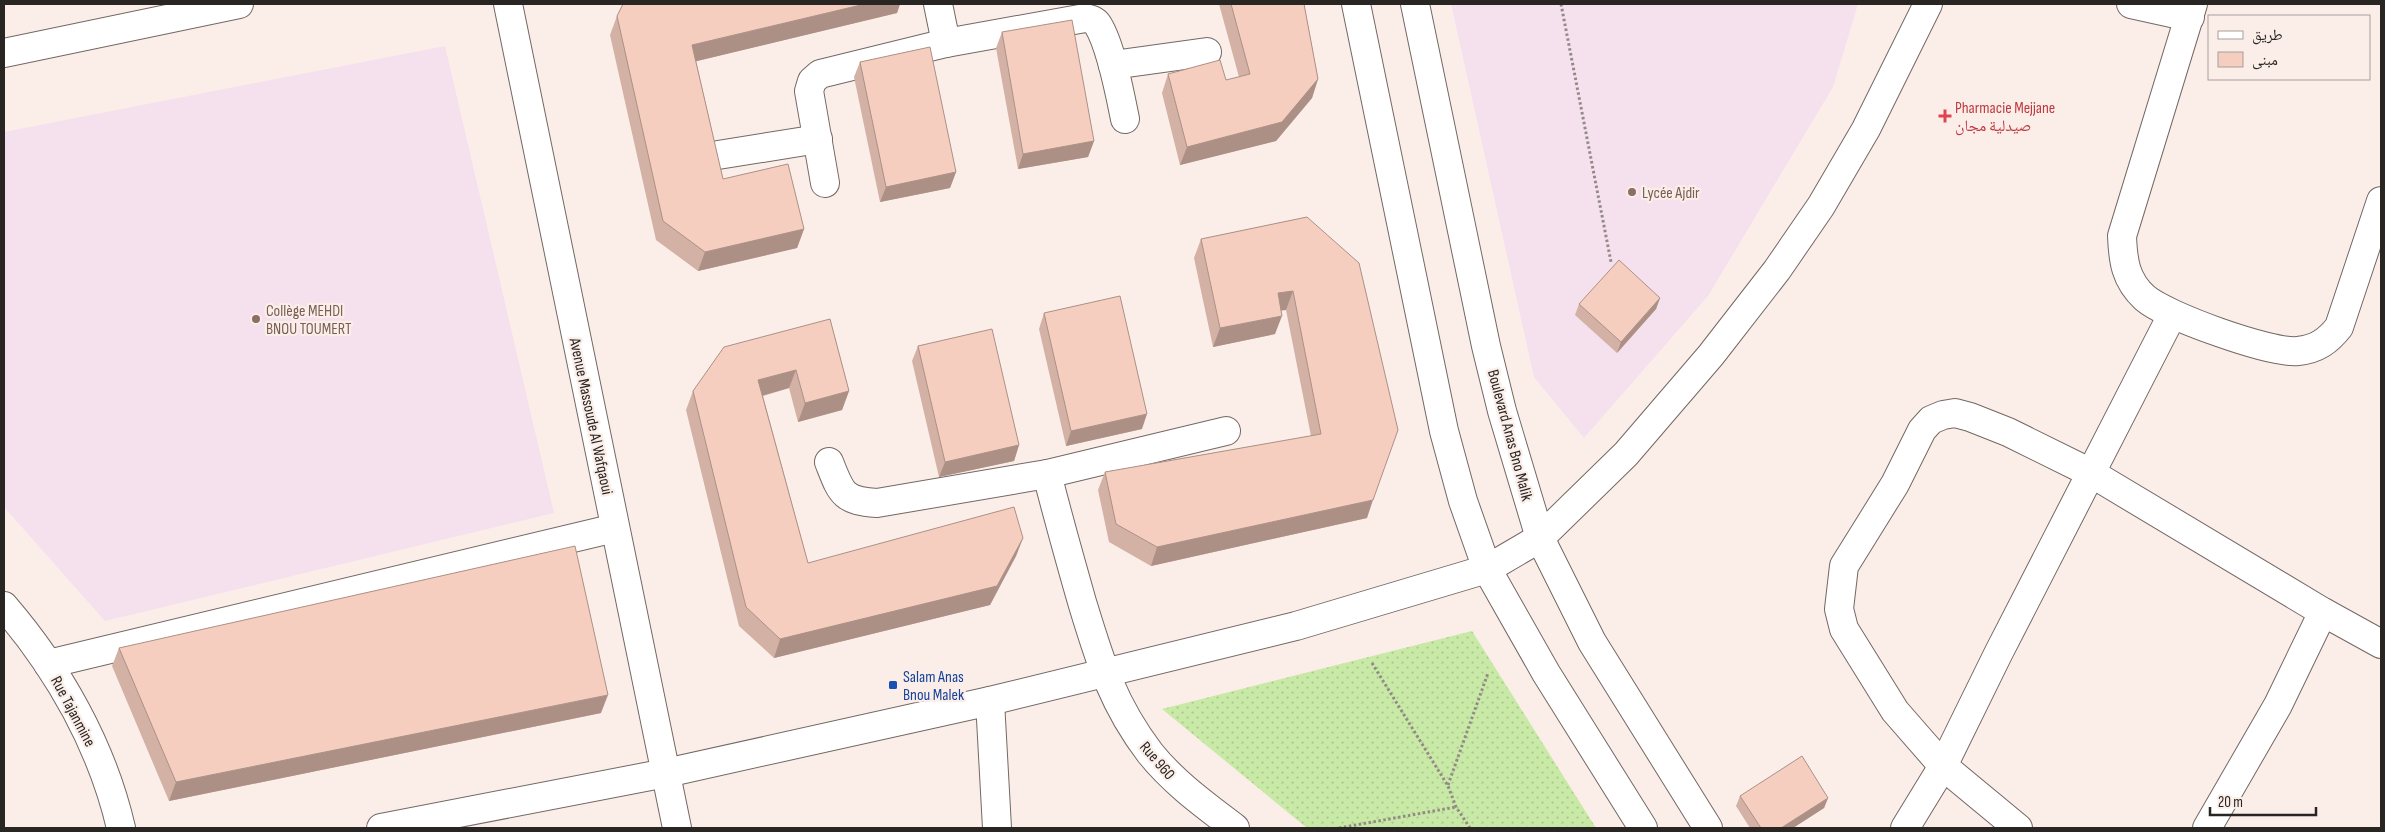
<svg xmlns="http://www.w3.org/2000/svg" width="2385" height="832" viewBox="0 0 2385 832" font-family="'Sofia Sans Condensed','Noto Naskh Arabic',sans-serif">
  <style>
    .education { fill: #f5e0ee }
    .grass { fill: url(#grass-dots) }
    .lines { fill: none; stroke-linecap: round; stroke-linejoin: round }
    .minor-casing { stroke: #736864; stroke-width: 30 }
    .path { stroke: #938a87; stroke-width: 3; stroke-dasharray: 2.5 2.5; stroke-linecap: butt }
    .minor { stroke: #fff; stroke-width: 28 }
    .wall { fill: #d3b1a5 }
    .shaded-wall { fill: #ac9086 }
    .building { fill: #f5cec0; stroke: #ac9086 }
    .health-dot { fill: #e0444e; stroke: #fbeee9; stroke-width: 2 }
    .education-dot { fill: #8d6e63; stroke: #fbeee9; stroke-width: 2 }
    .transit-dot { fill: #1a4fb4; stroke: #fbeee9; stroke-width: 2 }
    .labels { text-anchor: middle; stroke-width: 4.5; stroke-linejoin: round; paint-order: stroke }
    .health-label { font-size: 16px; fill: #be3a42; stroke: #fbeee9; text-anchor: start }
    .education-label { font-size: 16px; fill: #785e54; stroke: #fbeee9; text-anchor: start }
    .street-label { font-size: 16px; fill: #292523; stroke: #fbeee9 }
    .transit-label { font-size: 16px; fill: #164399; stroke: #fbeee9; text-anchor: start }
  </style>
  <defs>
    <pattern id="grass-dots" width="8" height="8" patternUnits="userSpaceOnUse" patternTransform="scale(1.25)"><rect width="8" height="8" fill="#c9e9a6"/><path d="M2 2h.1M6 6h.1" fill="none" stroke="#adc88f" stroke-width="1.8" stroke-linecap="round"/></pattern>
  </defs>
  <rect width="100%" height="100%" fill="#fbeee9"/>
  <g class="education">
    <path d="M1451,4H1858L1833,87L1708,296L1584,438L1534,377Z"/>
    <path d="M445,46L554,513L105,621L4,507V132Z"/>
  </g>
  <path class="grass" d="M1472,631L1596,828H1307L1162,709Z"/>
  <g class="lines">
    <g class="minor-casing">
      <g id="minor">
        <path d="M508,4L677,828"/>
        <path d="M938,4L946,43"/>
        <path d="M1356,4L1444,431L1463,501L1487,569L1546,673L1643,828"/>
        <path d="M1415,4L1486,346L1502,411L1540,538L1592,642L1708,828"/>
        <path d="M2131,4L2190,17"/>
        <path d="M2193,4L2122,236C2123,260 2125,280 2145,298C2166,316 2271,354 2298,351C2317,349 2328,341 2339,327L2381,201"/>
        <path d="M4,53L239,4"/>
        <path d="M1113,65L1207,52"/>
        <path d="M718,155L818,139"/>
        <path d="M825,183L809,91L812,81L820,74L946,43L1085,18C1090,19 1095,20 1098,25C1111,46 1120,94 1125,119"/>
        <path d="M1226,431L1047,474C1058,517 1070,560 1082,602C1100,661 1112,703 1150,753C1174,783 1205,805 1235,828"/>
        <path d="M829,462C841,492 842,501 877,503L1047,474"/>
        <path d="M4,606C59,670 102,746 121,828"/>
        <path d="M48,664L615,528"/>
        <path d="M990,701L997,828"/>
        <path d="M381,828L666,773L990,701L1296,626L1487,569L1540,538L1626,454L1711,355L1777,270L1821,206L1866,129L1928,4"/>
        <path d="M1905,828L1943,766L1998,654L2172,315"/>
        <path d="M2018,828L1943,766L1895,711L1844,629L1839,609L1844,566L1895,484L1922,430L1931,420L1943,415L1955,413L1970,417L2008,432L2091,473L2323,612L2381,644"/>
        <path d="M2207,828L2278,705L2323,612"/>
      </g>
    </g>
    <g class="path">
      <path d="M1561,4L1611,262"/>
      <path d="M1372,663L1448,786L1456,807L1470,828"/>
      <path d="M1448,785L1488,673"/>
      <path d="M1339,828L1456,807"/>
    </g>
    <use href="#minor" class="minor"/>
  </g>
  <g class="wall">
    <path d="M623,4H900L897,13L696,61L723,179L804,229L797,248L698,271L656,240L610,35L617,16Z"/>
    <path d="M1219,4H1304L1318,79L1312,98L1276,141L1180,165L1162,93L1168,74L1226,80L1239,77Z"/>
    <path d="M1002,32L1094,141L1088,157L1018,169L996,48Z"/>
    <path d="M860,62L956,172L950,188L880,202L854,77Z"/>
    <path d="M1307,217L1367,518L1151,566L1109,542L1098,490L1105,472L1311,436L1286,310H1281L1275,334L1213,347L1194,258L1201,239Z"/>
    <path d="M1660,298L1656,309L1617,353L1575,315L1579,304Z"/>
    <path d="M1044,313L1142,429L1066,446L1039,329Z"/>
    <path d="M830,319L849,391L842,410L798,422L789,388L763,396L808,563L1023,538L1016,556L990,605L774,658L739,626L686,410L693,391Z"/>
    <path d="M918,346L1019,445L1014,461L939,477L912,361Z"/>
    <path d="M119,648L601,713L169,801L112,666Z"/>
    <path d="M1740,796L1828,798L1824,808L1793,828H1750L1736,806Z"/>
  </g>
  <g class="shaded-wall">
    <path d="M865,4H900L897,13L685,64L692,45Z"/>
    <path d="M1318,79L1312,98L1276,141L1180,165L1187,147Z"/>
    <path d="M1094,141L1088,157L1018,169L1023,154Z"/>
    <path d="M956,172L950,188L880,202L886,187Z"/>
    <path d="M804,229L797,248L698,271L705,252Z"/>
    <path d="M1293,291L1286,310L1271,312L1278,293Z"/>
    <path d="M1660,298L1656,309L1617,353L1621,342Z"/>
    <path d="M1282,316L1275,334L1213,347L1220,328Z"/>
    <path d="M796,370L789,388L751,399L758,380Z"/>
    <path d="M849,391L842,410L798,422L805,403Z"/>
    <path d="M1147,414L1142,429L1066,446L1071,431Z"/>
    <path d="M1019,445L1014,461L939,477L945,462Z"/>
    <path d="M1373,500L1367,518L1151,566L1157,547Z"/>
    <path d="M1023,538L1016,556L990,605L774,658L780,639Z"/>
    <path d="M608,695L601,713L169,801L176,782Z"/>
    <path d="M1828,798L1824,808L1793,828H1781Z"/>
  </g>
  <g class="building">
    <path d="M623,4H865L692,45L723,179L788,164L804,229L705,252L663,221L617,16Z"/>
    <path d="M1231,4H1304L1318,79L1282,122L1187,147L1168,74L1220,60L1226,80L1250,74Z"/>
    <path d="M1072,20L1094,141L1023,154L1002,32Z"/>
    <path d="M930,47L956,172L886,187L860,62Z"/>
    <path d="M1307,217L1359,263L1398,430L1373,500L1157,547L1116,524L1105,472L1321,434L1293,291L1278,293L1282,316L1220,328L1201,239Z"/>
    <path d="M1619,260L1660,298L1621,342L1579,304Z"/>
    <path d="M1120,296L1147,414L1071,431L1044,313Z"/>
    <path d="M830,319L849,391L805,403L796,370L758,380L808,563L1014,507L1023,538L997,586L780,639L746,607L693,391L724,347Z"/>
    <path d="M992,329L1019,445L945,462L918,346Z"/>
    <path d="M575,546L608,695L176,782L119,648Z"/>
    <path d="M1802,756L1828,798L1781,828H1761L1740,796Z"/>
  </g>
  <path class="health-dot" d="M1942.5 108.5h5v5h5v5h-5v5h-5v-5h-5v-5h5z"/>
  <g class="education-dot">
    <circle cx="1632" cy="192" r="5"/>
    <circle cx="256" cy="319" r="5"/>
  </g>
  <rect class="transit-dot" x="888" y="680" width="10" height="10" rx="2.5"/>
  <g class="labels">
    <g class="health-label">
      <text x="1955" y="113">Pharmacie Mejjane<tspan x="1955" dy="18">صيدلية مجان</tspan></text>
    </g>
    <g class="education-label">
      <text x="1642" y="198">Lycée Ajdir</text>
      <text x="266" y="316">Collège MEHDI<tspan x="266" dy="18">BNOU TOUMERT</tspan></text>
    </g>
    <g class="street-label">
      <text transform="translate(592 416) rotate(78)" y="6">Avenue Massoude Al Wafqaoui</text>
      <text transform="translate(1511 435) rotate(75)" y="6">Boulevard Anas Bno Malik</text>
      <text transform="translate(74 711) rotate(62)" y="6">Rue Tajanmine</text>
      <text transform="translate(1158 760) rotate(49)" y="6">Rue 960</text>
    </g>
    <g class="transit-label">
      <text x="903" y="682">Salam Anas<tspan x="903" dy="18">Bnou Malek</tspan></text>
    </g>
  </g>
  <rect width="2385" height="832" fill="none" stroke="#292523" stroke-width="10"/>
  <rect x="2208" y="15" width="162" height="65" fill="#fbeee9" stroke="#a79e9a"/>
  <rect x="2218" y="31" width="25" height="8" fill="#ffffff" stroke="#a79e9a"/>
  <text x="2252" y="40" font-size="15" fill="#292523">طريق</text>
  <rect x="2218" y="52" width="25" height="15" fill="#f5cec0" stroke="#a79e9a"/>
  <text x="2252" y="65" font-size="15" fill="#292523">مبنى</text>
  <path d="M2210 807v8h106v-8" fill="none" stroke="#292523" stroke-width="2.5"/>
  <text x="2218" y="807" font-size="15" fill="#292523" stroke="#fbeee9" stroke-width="4" paint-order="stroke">20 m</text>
</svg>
